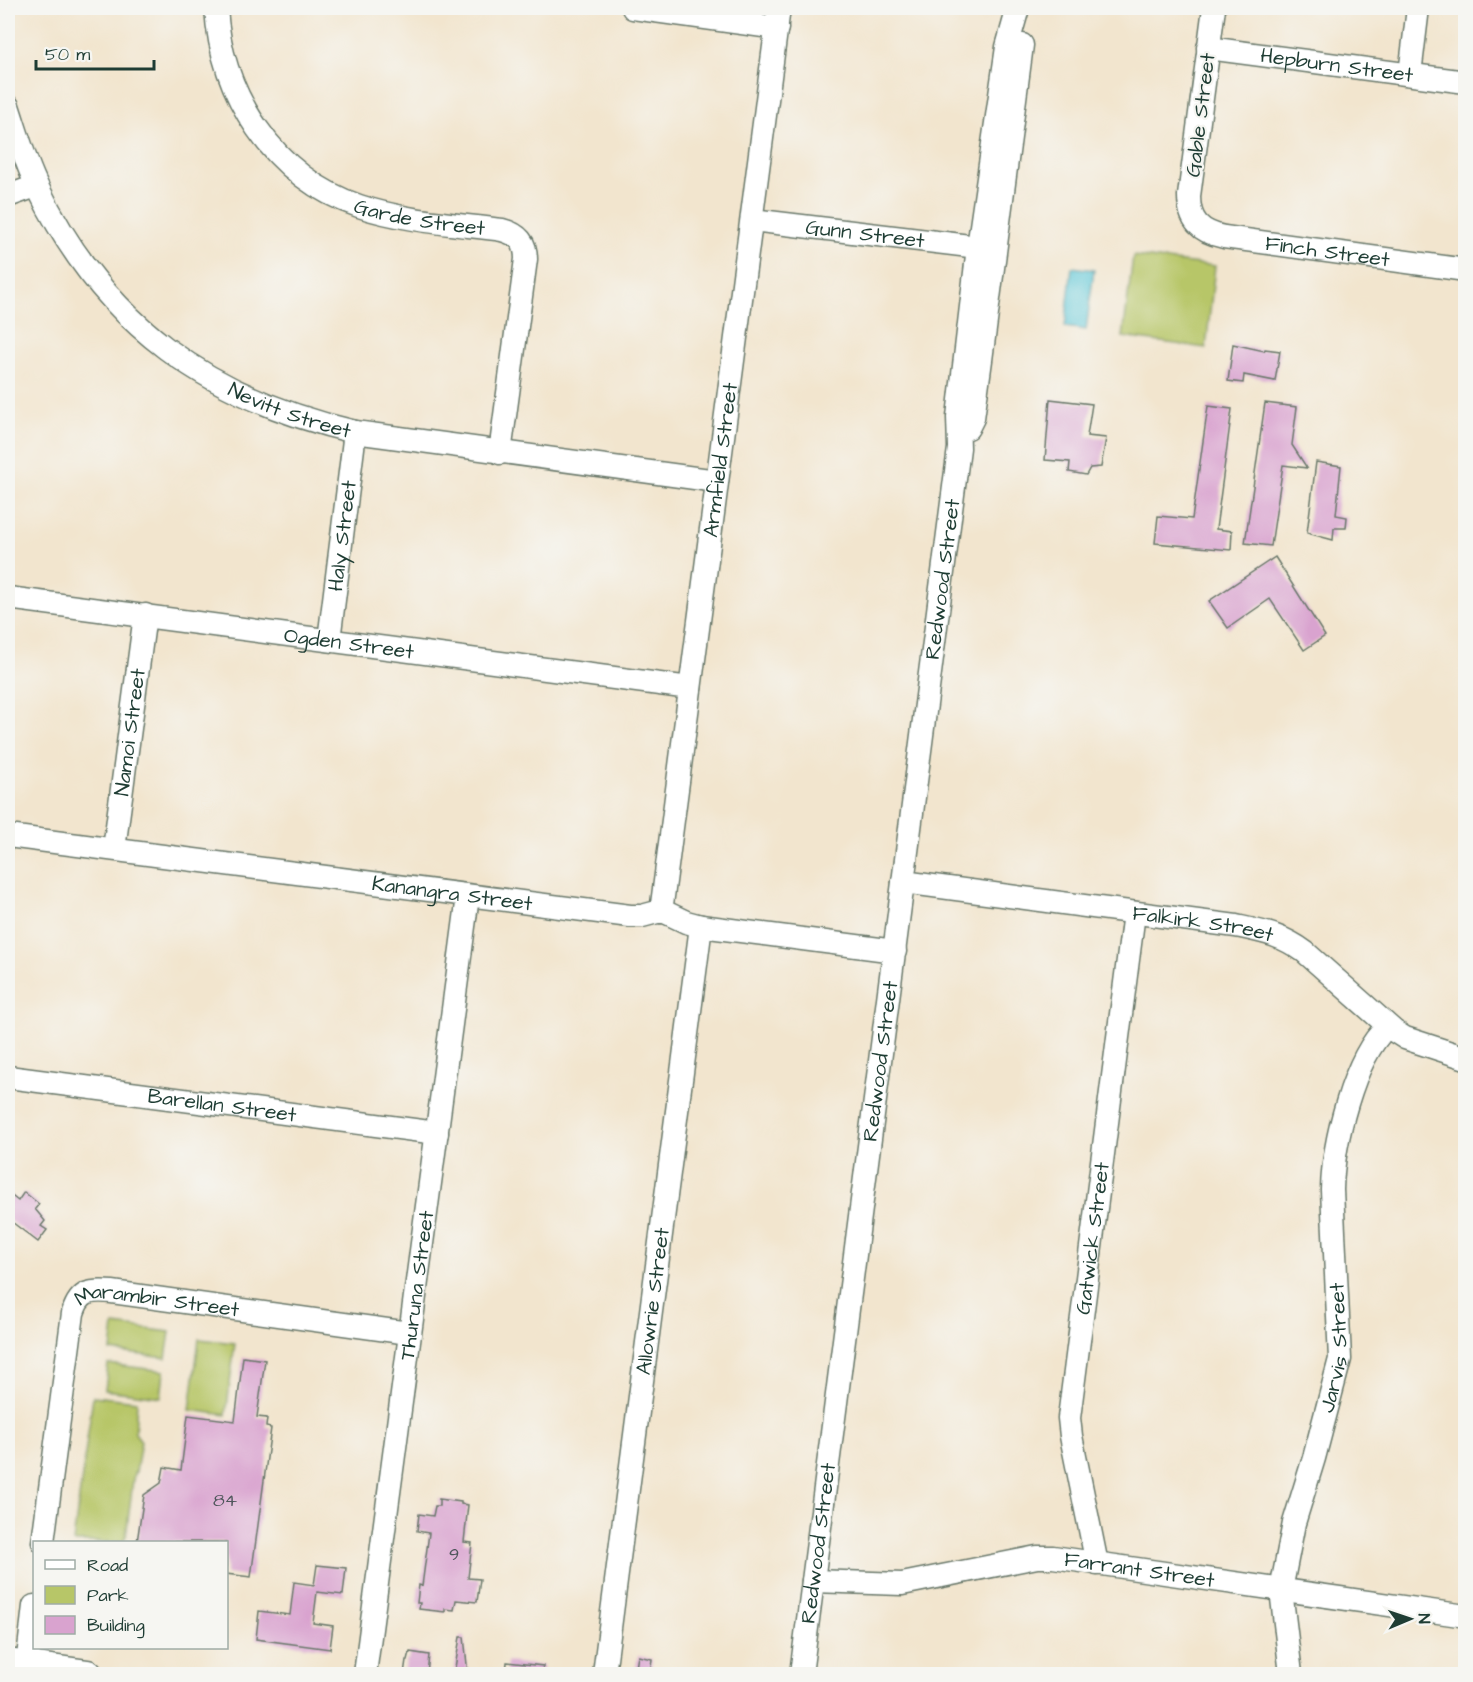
<svg xmlns="http://www.w3.org/2000/svg" width="1473" height="1682" viewBox="0 0 1473 1682" font-family="'Architects Daughter',sans-serif">
  <style>
    .green { fill: #b7c668; stroke: #6b824e; stroke-width: 1.5 }
    .water { fill: #5dc7d7; stroke: #3e8286; stroke-width: 1.5 }
    .building { fill: #d9a3cf }
    .lines { fill: none; stroke-linecap: round; stroke-linejoin: round }
    .minor-casing { stroke: #69786a; stroke-width: 25 }
    .major-casing { stroke: #69786a; stroke-width: 31 }
    .minor { stroke: #fff; stroke-width: 22 }
    .major { stroke: #fff; stroke-width: 28 }
    .labels { text-anchor: middle; stroke-width: 4.5; stroke-linejoin: round; paint-order: stroke }
    .number-label { font-size: 18px; fill: #4e565b }
    .street-label { font-size: 21px; fill: #1f3d34; stroke: #f6f6f2 }
  </style>
  <rect width="100%" height="100%" fill="#f6f6f2"/>
  <filter id="ink" filterUnits="userSpaceOnUse"><feTurbulence type="fractalNoise" baseFrequency=".0167" numOctaves="2"/><feDisplacementMap in="SourceGraphic" scale="12" xChannelSelector="R" yChannelSelector="G"/><feConvolveMatrix kernelMatrix="1 2 1 2 8 2 1 2 1" color-interpolation-filters="sRGB"/></filter>
  <filter id="wash" filterUnits="userSpaceOnUse"><feTurbulence type="fractalNoise" baseFrequency=".008" numOctaves="4" result="noise"/><feDisplacementMap in="SourceGraphic" scale="24" xChannelSelector="R" yChannelSelector="G"/><feGaussianBlur stdDeviation="1.35" result="paint"/><feColorMatrix in="noise" values="0 0 0 0 0 0 0 0 0 0 0 0 0 0 0 0 0 1.4 0 .05"/><feComposite in="paint" operator="in"/></filter>
  <g filter="url(#wash)">
    <rect width="100%" height="100%" fill="#f2e5ce"/>
    <g class="green">
      <path d="M1133,256L1215,266L1206,348L1123,337Z"/>
      <path d="M114,1325L170,1332L166,1358L111,1351Z"/>
      <path d="M199,1339L235,1343L226,1415L190,1410Z"/>
      <path d="M108,1364L164,1371L161,1397L105,1390Z"/>
      <path d="M93,1396L137,1401L135,1433L141,1441L136,1472L134,1473L126,1536L122,1542H73Z"/>
    </g>
    <path class="water" d="M1072,267L1094,270L1086,330L1065,327Z"/>
    <g id="blocks">
      <g class="building">
        <path d="M1233,344L1264,351L1265,349L1280,351L1275,381L1244,375L1243,383L1228,381Z"/>
        <path d="M1050,399L1092,404L1087,436L1106,438L1101,467L1090,468L1086,475L1069,472L1070,462L1045,460Z"/>
        <path d="M1265,403L1297,407L1292,445L1307,468L1283,465L1271,546L1245,543Z"/>
        <path d="M1208,406L1232,409L1216,529L1232,531L1231,550L1155,543L1158,516L1192,519Z"/>
        <path d="M1316,462L1341,466L1336,515L1347,517L1346,528H1334L1333,540L1307,533Z"/>
        <path d="M1275,557L1325,636L1304,650L1270,599L1228,628L1209,601Z"/>
        <path d="M24,1192L39,1204L35,1209L45,1221L41,1226L47,1230L38,1242L8,1219V1193L18,1201Z"/>
        <path d="M243,1357L265,1360L257,1417L267,1418L266,1427L271,1428L251,1577L226,1574V1542H137L144,1495L161,1483L164,1467L181,1470L188,1415L235,1421Z"/>
        <path d="M439,1499L461,1502V1504L468,1505L464,1542L472,1543L468,1578L480,1579L477,1602L456,1600L454,1610L445,1609V1612L419,1609L420,1603H417L419,1585L422,1586L429,1533L417,1531L419,1514L433,1516L435,1506H439Z"/>
        <path d="M317,1565L346,1568L343,1595L317,1592L313,1623L333,1626L330,1649L256,1639L259,1611L290,1615L294,1582L314,1585Z"/>
        <path d="M460,1637H464L468,1674H454Z"/>
        <path d="M410,1652L429,1655L427,1674H404L406,1660H408Z"/>
        <path d="M638,1656L652,1659L650,1674H635Z"/>
        <path d="M507,1662L543,1666V1674H506Z"/>
      </g>
    </g>
  </g>
  <g filter="url(#ink)">
    <use href="#blocks" fill-opacity="0" stroke="#69786a" stroke-width="1.5"/>
    <g class="lines">
      <g class="minor-casing">
        <g id="minor">
          <path id="s1" d="M216,8C221,94 273,177 359,206C404,221 455,224 502,230C518,234 526,242 526,259L500,453"/>
          <path d="M633,8L777,28"/>
          <path id="s2" d="M1214,8L1189,196C1189,221 1200,232 1224,237L1466,270"/>
          <path id="s3" d="M1208,48L1466,82"/>
          <path d="M1410,74L1418,8"/>
          <path id="s4" d="M8,106C17,133 25,162 38,188C104,325 209,398 355,432L717,481"/>
          <path d="M8,196L36,186"/>
          <path id="s5" d="M752,220L978,247"/>
          <path d="M968,428L973,418L981,360L1022,45"/>
          <path id="s6" d="M8,598L690,688"/>
          <path id="s7" d="M329,640L355,432"/>
          <path id="s8" d="M8,836L630,916H642L657,912H665L686,922L701,926L895,951"/>
          <path id="s9" d="M114,849L145,615"/>
          <path id="s10" d="M903,882L1236,926C1264,932 1282,935 1305,952L1394,1031L1405,1038L1466,1058"/>
          <path id="s11" d="M661,912L779,8"/>
          <path id="s12" d="M8,1077L437,1133"/>
          <path id="s13" d="M43,1542L73,1313C80,1291 90,1290 112,1292L409,1333"/>
          <path id="s14" d="M1097,1564L1071,1436L1069,1418L1134,913"/>
          <path id="s15" d="M813,1581L902,1584L1037,1557H1053L1466,1616"/>
          <path d="M27,1666L34,1606"/>
          <path id="s16" d="M365,1674L468,896"/>
          <path id="s17" d="M604,1674L701,926"/>
          <path id="s18" d="M801,1674L959,448L958,417L978,247L1007,47L1018,8"/>
          <path id="s19" d="M1291,1674L1281,1590L1294,1523L1314,1458L1340,1359L1332,1190C1333,1144 1353,1058 1387,1027"/>
        </g>
      </g>
      <g class="major-casing">
        <path id="major" d="M8,1663L88,1674"/>
      </g>
      <use href="#minor" class="minor"/>
      <use href="#major" class="major"/>
    </g>
  </g>
  <g class="labels">
    <g class="number-label">
      <text x="225" y="1506">84</text>
      <text x="454" y="1560">9</text>
    </g>
    <g class="street-label">
      <text dy="7" stroke="none"><textPath href="#s3" startOffset="130">Hepburn Street</textPath></text>
      <text transform="translate(1200 115) rotate(-83)" y="7">Gable Street</text>
      <text dy="7" stroke="none"><textPath href="#s1" startOffset="321">Garde Street</textPath></text>
      <text dy="7" stroke="none"><textPath href="#s5" startOffset="114">Gunn Street</textPath></text>
      <text dy="7" stroke="none"><textPath href="#s2" startOffset="354">Finch Street</textPath></text>
      <text dy="7" stroke="none"><textPath href="#s4" startOffset="434">Nevitt Street</textPath></text>
      <text dy="7" stroke="none"><textPath href="#s11" startOffset="456">Armfield Street</textPath></text>
      <text dy="7" stroke="none"><textPath href="#s7" startOffset="105">Haly Street</textPath></text>
      <text dy="7" stroke="none"><textPath href="#s18" startOffset="1104">Redwood Street</textPath></text>
      <text dy="7" stroke="none"><textPath href="#s6" startOffset="344">Ogden Street</textPath></text>
      <text dy="7" stroke="none"><textPath href="#s9" startOffset="118">Namoi Street</textPath></text>
      <text dy="7" stroke="none"><textPath href="#s8" startOffset="448">Kanangra Street</textPath></text>
      <text dy="7" stroke="none"><textPath href="#s10" startOffset="303">Falkirk Street</textPath></text>
      <text dy="7" stroke="none"><textPath href="#s18" startOffset="618">Redwood Street</textPath></text>
      <text dy="7" stroke="none"><textPath href="#s12" startOffset="216">Barellan Street</textPath></text>
      <text dy="7" stroke="none"><textPath href="#s14" startOffset="330">Gatwick Street</textPath></text>
      <text dy="7" stroke="none"><textPath href="#s16" startOffset="392">Thuruna Street</textPath></text>
      <text dy="7" stroke="none"><textPath href="#s17" startOffset="376">Allowrie Street</textPath></text>
      <text dy="7" stroke="none"><textPath href="#s13" startOffset="326">Marambir Street</textPath></text>
      <text dy="7" stroke="none"><textPath href="#s19" startOffset="334">Jarvis Street</textPath></text>
      <text dy="7" stroke="none"><textPath href="#s18" startOffset="132">Redwood Street</textPath></text>
      <text dy="7" stroke="none"><textPath href="#s15" startOffset="330">Farrant Street</textPath></text>
    </g>
  </g>
  <rect width="1473" height="1682" fill="none" stroke="#f6f6f2" stroke-width="30"/>
  <rect x="33" y="1541" width="195" height="108" fill="#f6f6f2" stroke="#a0aca6" stroke-width="1.5"/>
  <rect x="45" y="1560" width="30" height="9" fill="#ffffff" stroke="#a0aca6" stroke-width="1.5"/>
  <text x="87" y="1571" font-size="18" fill="#1f3d34">Road</text>
  <rect x="45" y="1586" width="30" height="18" fill="#b7c668" stroke="#a0aca6" stroke-width="1.5"/>
  <text x="87" y="1601" font-size="18" fill="#1f3d34">Park</text>
  <rect x="45" y="1616" width="30" height="18" fill="#d9a3cf" stroke="#a0aca6" stroke-width="1.5"/>
  <text x="87" y="1631" font-size="18" fill="#1f3d34">Building</text>
  <g transform="translate(1410 1619) rotate(88)" stroke="#f6f6f2" stroke-width="4.5" paint-order="stroke">
  <path d="M0-4.5L10 22L0 15L-10 22Z" fill="#1f3d34"/>
  <text y="-9" font-size="16" font-weight="bold" text-anchor="middle" fill="#1f3d34">N</text>
  </g>
  <path d="M36 60v9h118v-9" fill="none" stroke="#1f3d34" stroke-width="3"/>
  <text x="45" y="60" font-size="18" fill="#1f3d34" stroke="#f6f6f2" stroke-width="4.5" paint-order="stroke">50 m</text>
</svg>
